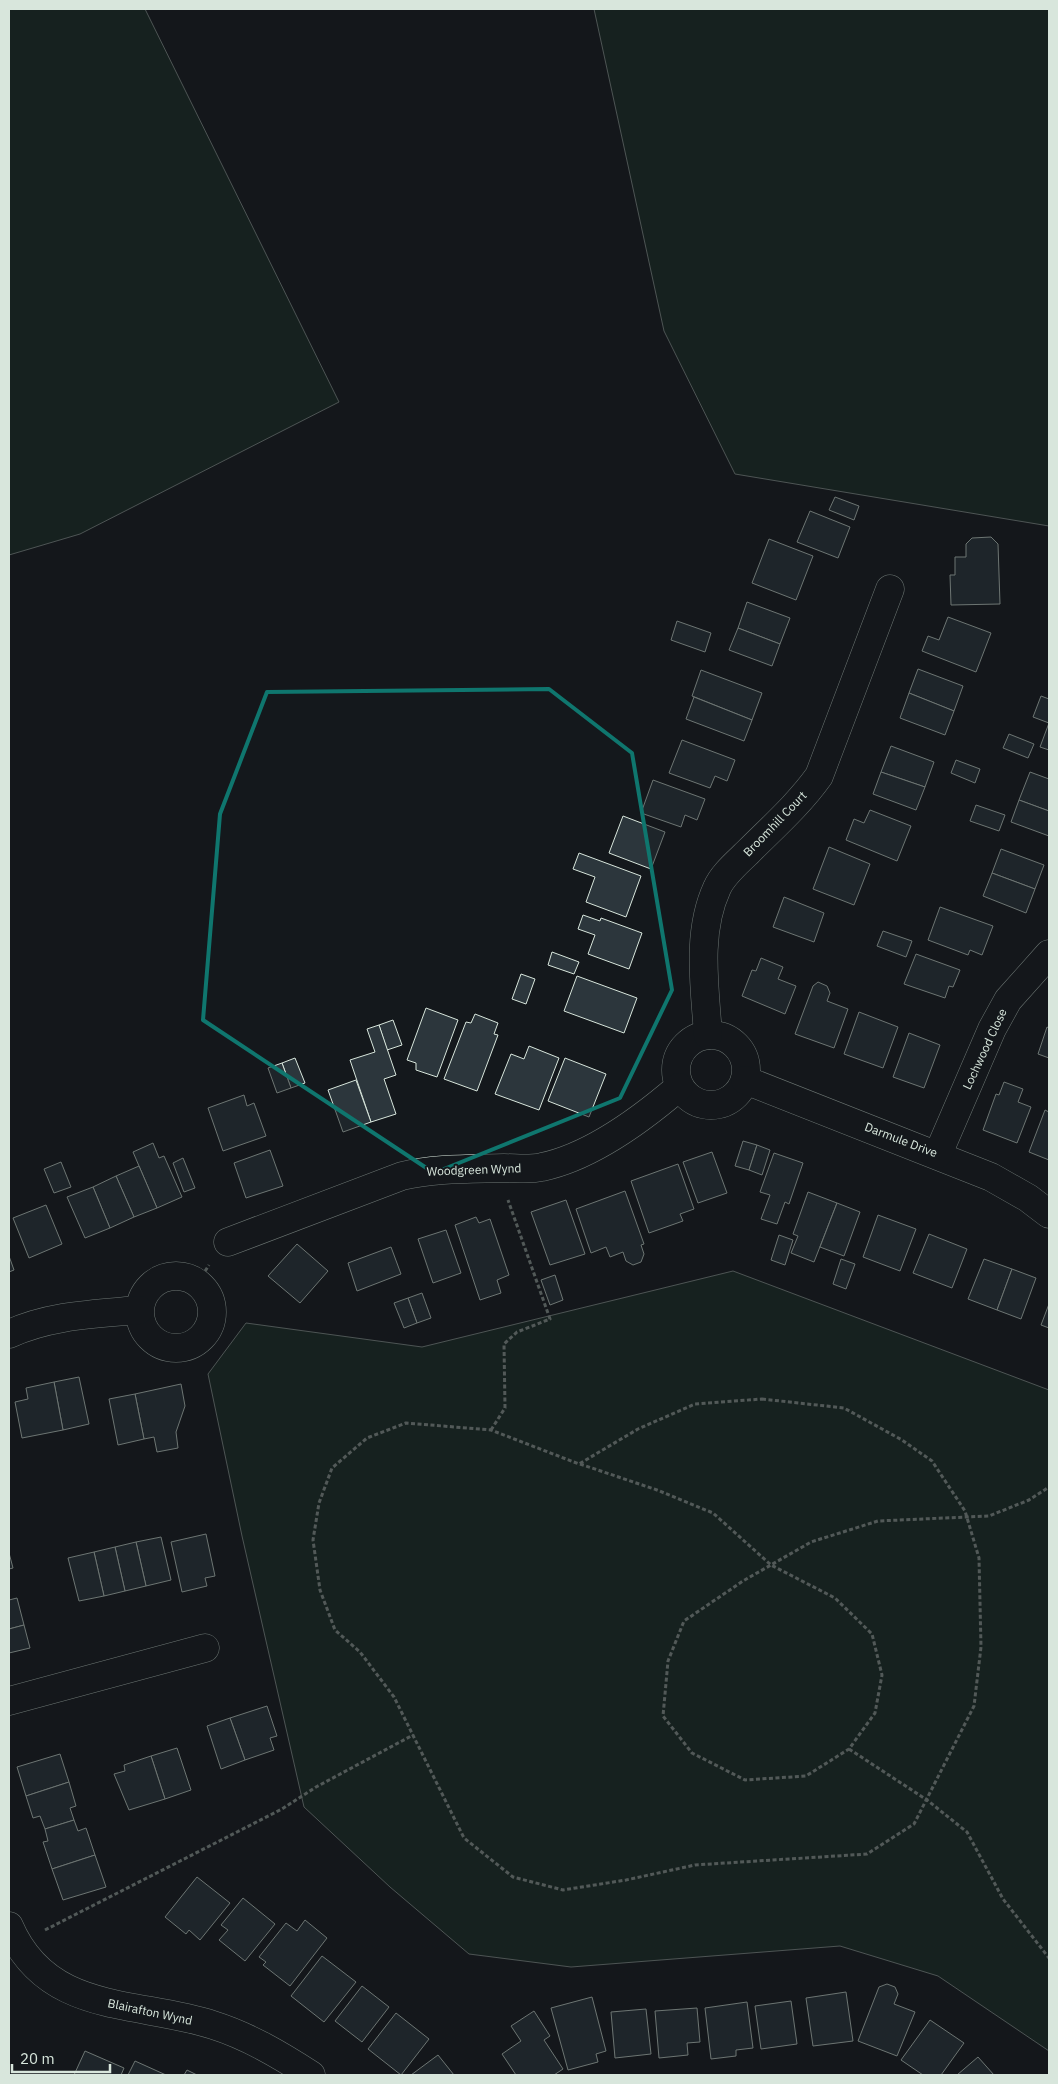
<svg xmlns="http://www.w3.org/2000/svg" width="1058" height="2084" viewBox="0 0 1058 2084" font-family="'IBM Plex Sans',sans-serif">
  <style>
    .green { fill: #1a2d24; stroke: #939e99 }
    .building { fill: #2c363c; stroke: #d8e6dc }
    .lines { fill: none; stroke-linecap: round; stroke-linejoin: round }
    .minor-casing { stroke: #d8e6dc; stroke-width: 29 }
    .path { stroke: #9da8a2; stroke-width: 3; stroke-dasharray: 4 2.5; stroke-linecap: butt }
    .minor { stroke: #14181c; stroke-width: 28 }
    .marked { fill: none; stroke: #0f766e; stroke-width: 4; stroke-linejoin: round }
    .labels { text-anchor: middle; stroke-width: 4; stroke-linejoin: round; paint-order: stroke }
    .street-label { font-size: 12px; fill: #d8e6dc; stroke: #14181c }
  </style>
  <rect width="100%" height="100%" fill="#14181c"/>
  <g class="green">
    <path d="M9,9H145L339,402L80,534L9,555Z"/>
    <path d="M594,9H1049V526L735,474L664,331Z"/>
    <path d="M733,1271L1049,1390V2051L938,1976L840,1946L571,1967L469,1954L390,1887L304,1807L242,1536L208,1374L246,1323L422,1347Z"/>
  </g>
  <g class="building">
    <path d="M835,497L859,506L854,520L829,510Z"/>
    <path d="M810,511L850,527L838,558L797,542Z"/>
    <path d="M991,537L998,544L1000,604L951,605L950,575H955V557H966V544L972,538Z"/>
    <path d="M769,539L813,556L796,600L752,583Z"/>
    <path d="M747,602L790,618L780,644L738,628Z"/>
    <path d="M948,617L991,633L976,672L922,651L928,636L939,640Z"/>
    <path d="M677,621L711,633L705,652L671,640Z"/>
    <path d="M738,628L780,644L772,666L729,650Z"/>
    <path d="M918,669L963,686L954,711L909,693Z"/>
    <path d="M701,670L762,693L752,720L692,696Z"/>
    <path d="M909,693L954,711L945,735L900,718Z"/>
    <path d="M1041,696L1049,699V723L1033,717Z"/>
    <path d="M694,697L752,720L744,741L686,719Z"/>
    <path d="M1049,723V750L1040,747Z"/>
    <path d="M1009,734L1034,744L1028,758L1003,748Z"/>
    <path d="M682,740L735,760L727,781L715,776L710,788L669,773Z"/>
    <path d="M891,746L934,762L925,787L881,772Z"/>
    <path d="M956,760L980,769L975,783L951,773Z"/>
    <path d="M881,772L925,787L916,810L873,794Z"/>
    <path d="M1030,772L1049,779V811L1019,800Z"/>
    <path d="M653,780L705,799L697,820L685,815L681,827L641,813Z"/>
    <path d="M1019,800L1049,811V836L1011,822Z"/>
    <path d="M976,805L1005,815L999,831L970,821Z"/>
    <path d="M870,810L911,826L897,861L846,840L854,819L864,823Z"/>
    <path d="M623,816L665,832L651,869L609,853Z"/>
    <path d="M829,847L870,864L854,905L813,889Z"/>
    <path d="M1001,849L1044,865L1035,889L992,873Z"/>
    <path d="M579,853L641,876L626,917L586,902L595,877L573,869Z"/>
    <path d="M992,873L1035,889L1026,913L983,896Z"/>
    <path d="M784,897L824,913L814,942L773,927Z"/>
    <path d="M940,907L993,926L982,955L970,950L968,955L928,940Z"/>
    <path d="M583,915L600,921L601,918L642,933L629,969L588,954L595,935L578,929Z"/>
    <path d="M883,931L912,941L906,957L877,946Z"/>
    <path d="M552,952L579,962L574,974L548,965Z"/>
    <path d="M916,954L960,970L953,987L949,986L945,998L904,984Z"/>
    <path d="M761,958L783,967L778,979L796,986L785,1014L742,996L752,970L756,971Z"/>
    <path d="M521,974L535,979L526,1004L512,999Z"/>
    <path d="M577,976L637,998L624,1033L564,1011Z"/>
    <path d="M818,982L827,986L830,993L827,1001L848,1009L834,1048L795,1034L813,986Z"/>
    <path d="M426,1008L458,1020L437,1077L416,1070V1063L407,1060Z"/>
    <path d="M859,1012L898,1027L883,1068L844,1054Z"/>
    <path d="M475,1014L498,1023L494,1034L498,1035L477,1091L444,1079L466,1022L471,1023Z"/>
    <path d="M393,1020L402,1045L387,1050L379,1025Z"/>
    <path d="M379,1025L396,1075L384,1079L396,1114L371,1122L350,1060L375,1052L367,1029Z"/>
    <path d="M1047,1027L1049,1028V1058L1038,1054Z"/>
    <path d="M909,1033L940,1045L924,1088L893,1077Z"/>
    <path d="M529,1046L559,1058L539,1110L495,1094L511,1054L524,1059Z"/>
    <path d="M295,1058L305,1083L291,1088L282,1063Z"/>
    <path d="M565,1058L606,1074L589,1117L548,1101Z"/>
    <path d="M282,1063L291,1088L277,1093L268,1068Z"/>
    <path d="M356,1080L371,1122L343,1132L328,1090Z"/>
    <path d="M1004,1082L1023,1089L1018,1102L1031,1107L1017,1143L983,1130L996,1094L999,1095Z"/>
    <path d="M244,1095L247,1106L254,1103L266,1136L223,1151L208,1108Z"/>
    <path d="M1045,1110L1049,1112V1160L1029,1152Z"/>
    <path d="M743,1141L757,1145L749,1170L735,1166Z"/>
    <path d="M153,1143L159,1158L164,1156L182,1197L157,1208L133,1152Z"/>
    <path d="M757,1145L770,1150L762,1175L749,1170Z"/>
    <path d="M270,1150L283,1186L246,1198L234,1163Z"/>
    <path d="M712,1152L727,1193L698,1203L683,1162Z"/>
    <path d="M774,1153L803,1163L789,1204L785,1202L777,1224L761,1219L770,1195L760,1192Z"/>
    <path d="M183,1158L195,1188L184,1192L173,1163Z"/>
    <path d="M61,1162L71,1187L54,1193L44,1169Z"/>
    <path d="M678,1164L694,1209L680,1214L683,1221L649,1233L631,1181Z"/>
    <path d="M139,1166L157,1208L134,1217L116,1176Z"/>
    <path d="M116,1176L134,1217L110,1228L93,1187Z"/>
    <path d="M93,1187L110,1228L85,1238L67,1197Z"/>
    <path d="M625,1191L644,1244L641,1245L644,1254L641,1262L633,1265L626,1261L623,1252L610,1257L606,1247L591,1253L576,1209Z"/>
    <path d="M808,1192L837,1203L814,1262L791,1253L798,1236L793,1234Z"/>
    <path d="M566,1200L585,1254L550,1265L531,1212Z"/>
    <path d="M837,1203L860,1212L844,1256L820,1247Z"/>
    <path d="M46,1205L62,1244L29,1258L13,1218Z"/>
    <path d="M878,1215L916,1229L900,1271L863,1257Z"/>
    <path d="M476,1217L479,1223L490,1219L509,1275L497,1280L501,1293L480,1300L455,1225Z"/>
    <path d="M446,1230L461,1273L433,1283L418,1239Z"/>
    <path d="M929,1234L967,1249L952,1288L913,1273Z"/>
    <path d="M779,1235L793,1240L785,1265L771,1260Z"/>
    <path d="M297,1244L328,1271L300,1303L268,1276Z"/>
    <path d="M391,1247L401,1274L357,1291L348,1263Z"/>
    <path d="M9,1256L14,1270L9,1272Z"/>
    <path d="M841,1259L855,1264L846,1289L833,1284Z"/>
    <path d="M984,1259L1012,1269L997,1310L968,1299Z"/>
    <path d="M1012,1269L1036,1278L1021,1319L997,1310Z"/>
    <path d="M555,1275L563,1300L550,1305L541,1280Z"/>
    <path d="M422,1293L431,1318L417,1323L408,1298Z"/>
    <path d="M408,1298L417,1323L404,1328L394,1303Z"/>
    <path d="M1049,1304V1328L1041,1325Z"/>
    <path d="M79,1377L89,1424L63,1430L54,1382Z"/>
    <path d="M54,1382L63,1430L22,1438L15,1402L28,1399L26,1388Z"/>
    <path d="M181,1384L185,1406L176,1432L178,1448L157,1452L154,1437L144,1439L135,1394Z"/>
    <path d="M135,1394L144,1439L118,1445L109,1399Z"/>
    <path d="M206,1534L215,1576L205,1578L207,1586L182,1592L171,1542Z"/>
    <path d="M161,1537L171,1580L146,1586L136,1542Z"/>
    <path d="M136,1542L146,1586L125,1591L115,1547Z"/>
    <path d="M115,1547L125,1591L104,1596L94,1552Z"/>
    <path d="M94,1552L104,1596L79,1601L68,1558Z"/>
    <path d="M9,1553L13,1568L9,1569Z"/>
    <path d="M17,1598L24,1625L9,1629V1600Z"/>
    <path d="M24,1625L30,1648L9,1653V1629Z"/>
    <path d="M267,1706L277,1736L270,1738L274,1750L245,1760L230,1718Z"/>
    <path d="M230,1718L245,1760L221,1769L207,1726Z"/>
    <path d="M177,1748L191,1790L165,1799L151,1756Z"/>
    <path d="M60,1754L69,1782L26,1796L17,1767Z"/>
    <path d="M151,1756L165,1799L129,1810L114,1774L125,1771L124,1765Z"/>
    <path d="M69,1782L76,1806L70,1808L74,1820L45,1829L40,1816L33,1818L26,1796Z"/>
    <path d="M74,1820L78,1831L86,1828L95,1855L52,1869L43,1842L48,1841L45,1829Z"/>
    <path d="M95,1855L106,1887L63,1900L52,1869Z"/>
    <path d="M197,1877L230,1903L200,1940L189,1930L186,1934L165,1917Z"/>
    <path d="M243,1898L275,1924L245,1961L219,1940L228,1930L221,1925Z"/>
    <path d="M305,1920L327,1938L290,1986L263,1965L266,1962L259,1957L286,1923L297,1931Z"/>
    <path d="M322,1956L356,1982L324,2022L291,1996Z"/>
    <path d="M887,1984L895,1987L898,1994L894,2004L915,2012L897,2056L858,2041L879,1987Z"/>
    <path d="M362,1986L389,2007L362,2042L335,2021Z"/>
    <path d="M846,1992L853,2041L813,2046L806,1998Z"/>
    <path d="M592,1997L606,2051L596,2054L598,2062L568,2070L551,2008Z"/>
    <path d="M791,2001L797,2044L761,2049L755,2006Z"/>
    <path d="M747,2002L753,2048L736,2050V2056L711,2059L705,2008Z"/>
    <path d="M697,2008L700,2042L687,2043L688,2055L659,2058L655,2011Z"/>
    <path d="M646,2009L651,2054L615,2058L611,2012Z"/>
    <path d="M534,2011L550,2036L544,2040L563,2069L554,2075H516L502,2054L521,2041L511,2026Z"/>
    <path d="M396,2013L429,2039L401,2075L368,2049Z"/>
    <path d="M930,2020L964,2043L941,2075H923L901,2060Z"/>
    <path d="M85,2051L124,2068L121,2075H74Z"/>
    <path d="M438,2055L454,2075H411Z"/>
    <path d="M978,2057L994,2075H957Z"/>
    <path d="M135,2061L166,2075H128Z"/>
    <path d="M187,2070L197,2075H184Z"/>
  </g>
  <g class="lines">
    <g class="minor-casing">
      <g id="minor">
        <circle cx="711" cy="1070" r="35"/>
        <path d="M708,1035C705,988 696,933 717,888C723,874 738,862 749,851C773,827 799,804 819,776L890,589"/>
        <path d="M745,1080L991,1177L1028,1198L1049,1214"/>
        <path d="M938,1154L992,1029L1008,1000L1049,954"/>
        <path d="M228,1242L402,1176C435,1168 469,1169 504,1168C516,1168 530,1170 542,1167C590,1157 643,1118 679,1087"/>
        <circle cx="176" cy="1312" r="36"/>
        <path d="M9,1334C50,1315 95,1314 139,1310"/>
        <path d="M9,1701L205,1648"/>
        <path d="M9,1926C47,2015 136,2000 213,2025C248,2036 280,2055 311,2075"/>
      </g>
    </g>
    <g class="path">
      <path d="M198,1282L209,1265"/>
      <path d="M762,1399L844,1408L902,1440L932,1461L965,1511L979,1558L981,1647L974,1706L914,1824L867,1854L695,1865L626,1880L563,1890L513,1877L464,1838L394,1697L360,1652L335,1630L320,1590L313,1540L319,1503L332,1468L367,1438L406,1423L491,1430L579,1464L638,1429L695,1404Z"/>
      <path d="M491,1430L505,1408L504,1344L517,1332L550,1319L508,1200"/>
      <path d="M580,1464L657,1490L713,1513L771,1565L835,1598L872,1634L882,1675L875,1713L849,1749L806,1776L745,1780L692,1753L663,1716L668,1661L684,1621L743,1581L811,1542L878,1521L989,1516L1029,1500L1049,1487"/>
      <path d="M849,1749L927,1800L967,1832L1003,1899L1049,1958"/>
      <path d="M45,1930L282,1809L316,1787L413,1735"/>
    </g>
    <use href="#minor" class="minor"/>
  </g>
  <path d="M0 0H1058V2084H0ZM549,689L632,753L672,990L620,1098L434,1173L203,1020L220,814L267,692Z" fill="#14181c" fill-opacity=".55" fill-rule="evenodd"/>
  <path class="marked" d="M549,689L632,753L672,990L620,1098L434,1173L203,1020L220,814L267,692Z"/>
  <g class="labels">
    <g class="street-label">
      <text transform="translate(775 824) rotate(-46)" y="4">Broomhill Court</text>
      <text transform="translate(985 1049) rotate(-65)" y="4">Lochwood Close</text>
      <text transform="translate(901 1140) rotate(21)" y="4">Darmule Drive</text>
      <text transform="translate(474 1170) rotate(-2)" y="4">Woodgreen Wynd</text>
      <text transform="translate(150 2012) rotate(12)" y="4">Blairafton Wynd</text>
    </g>
  </g>
  <rect width="1058" height="2084" fill="none" stroke="#d8e6dc" stroke-width="20"/>
  <path d="M12 2064v8h98v-8" fill="none" stroke="#d8e6dc" stroke-width="2.5"/>
  <text x="20" y="2064" font-size="15" fill="#d8e6dc" stroke="#14181c" stroke-width="4" paint-order="stroke">20 m</text>
</svg>
